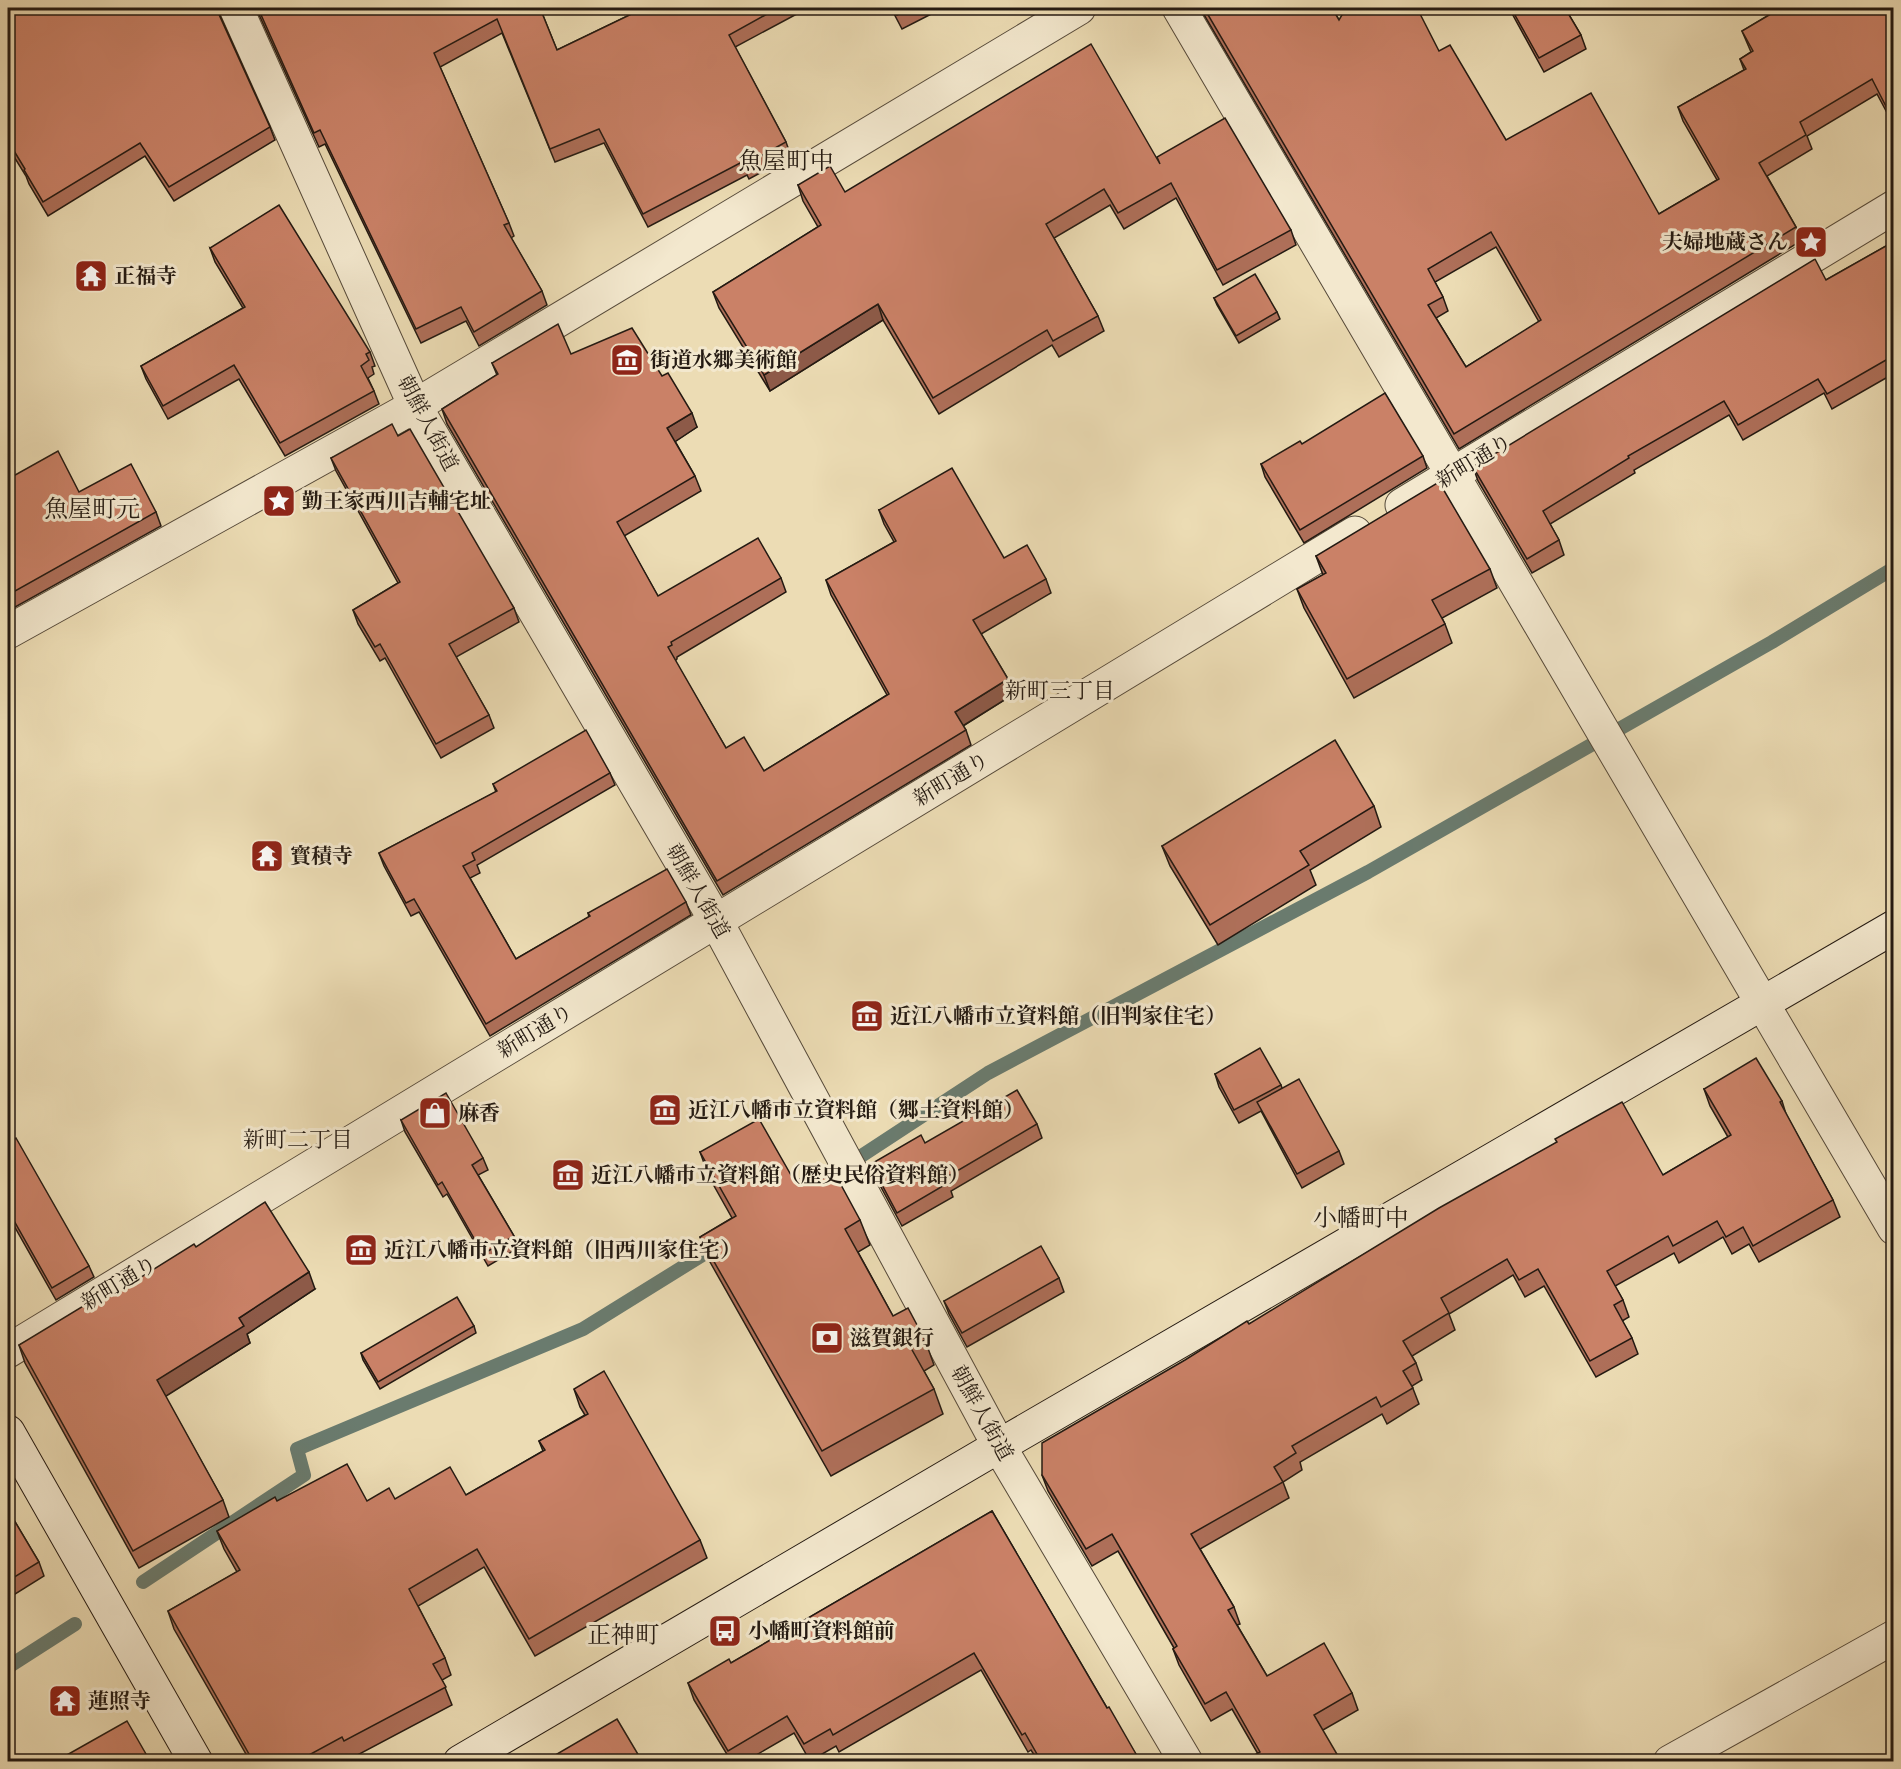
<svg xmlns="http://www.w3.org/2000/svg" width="1901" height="1769" viewBox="0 0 1901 1769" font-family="'Old Standard TT','Noto Serif JP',serif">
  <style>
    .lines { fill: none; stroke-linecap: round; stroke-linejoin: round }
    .stream { stroke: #6a7b6e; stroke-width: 14 }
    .street-casing { stroke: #564a3a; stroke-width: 35 }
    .secondary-casing { stroke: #241a12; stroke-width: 35 }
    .street { stroke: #f3e8ce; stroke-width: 33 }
    .secondary { stroke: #f3e8ce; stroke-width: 33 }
    .wall { fill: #ae6f59; stroke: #241a12; stroke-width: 1.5; fill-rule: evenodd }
    .shaded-wall { fill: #8d5a48; stroke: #241a12; stroke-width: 1.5 }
    .building { fill: #ca8167; stroke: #241a12; stroke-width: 1.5; fill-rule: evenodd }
    .labels { text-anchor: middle; stroke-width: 6; stroke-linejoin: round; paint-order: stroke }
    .poi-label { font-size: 21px; font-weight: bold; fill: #241a12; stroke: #f3e8ce; text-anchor: start }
    .street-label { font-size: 21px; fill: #241a12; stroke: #f3e8ce }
    .neighbourhood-label { font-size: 22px; fill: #241a12; stroke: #f3e8ce }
    .quarter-label { font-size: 24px; fill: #241a12; stroke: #f3e8ce }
  </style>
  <rect width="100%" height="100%" fill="#ecdcb4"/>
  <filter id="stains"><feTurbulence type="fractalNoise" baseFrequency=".00333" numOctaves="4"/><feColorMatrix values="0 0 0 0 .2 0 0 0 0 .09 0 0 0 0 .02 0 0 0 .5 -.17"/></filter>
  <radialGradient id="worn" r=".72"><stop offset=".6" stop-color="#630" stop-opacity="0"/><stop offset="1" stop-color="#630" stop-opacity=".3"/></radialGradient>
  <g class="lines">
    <g class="stream">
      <path d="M846,1166L988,1073L1368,872L1772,642L1894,568"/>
      <path d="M143,1582L304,1475L297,1449L583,1329L720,1244"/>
      <path d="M8,1667L75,1624"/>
    </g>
    <g class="street-casing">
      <g id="street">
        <path d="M236,8L415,406L716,921L999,1446L1186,1762"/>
        <path d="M1179,8L1894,1228"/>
        <path d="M1402,505L1894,207"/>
        <path d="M8,632L415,406L1079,8"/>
        <path d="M8,1351L1355,533"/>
        <path d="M1670,1762L1894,1637"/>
      </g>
    </g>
    <g class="secondary-casing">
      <g id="secondary">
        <path d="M8,1432L196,1762"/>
        <path d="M460,1762L999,1446L1894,927"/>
      </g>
    </g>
    <use href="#street" class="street"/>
    <use href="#secondary" class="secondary"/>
  </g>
  <g class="wall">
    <path d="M8,8H218V11L270,127L275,140L174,201L145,156L48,216L29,184L26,176L8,147Z"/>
    <path d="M256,8H540L557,50L644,8H808L735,47L786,142L791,156L749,179L747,175L648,227L604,143L555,162L502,33L440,67L509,223L514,236L511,238L542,291L547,305L479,346L466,321L421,343L325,144L319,147Z"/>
    <path d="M891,8H943L902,29Z"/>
    <path d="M1200,8H1332L1339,20L1439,51L1506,140L1659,214L1717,180L1683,121L1678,107L1744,70L1740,59L1751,52L1742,31L1774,12L1771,8H1893V124L1877,94L1807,136L1812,149L1767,176L1796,227L1801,241L1459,449ZM1496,247L1539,322L1466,367L1436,318L1448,311L1443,297L1435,282Z"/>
    <path d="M1509,8H1565L1581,35L1586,49L1544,72Z"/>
    <path d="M1157,159L1291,230L1296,245L1223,285L1176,198L1124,229L1110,205L1054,238L1098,316L1104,331L1059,357L1052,345L939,414L883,320L770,391L719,308L713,292L818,227L803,201L798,185L845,192Z"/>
    <path d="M1893,242V374L1832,409L1824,393L1743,440L1729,415L1634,470L1635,473L1550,524L1559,540L1564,555L1532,573L1478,481L1473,467L1826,280Z"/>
    <path d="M210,248L370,352L375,366L372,367L374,374L368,378L374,391L379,404L285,456L239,379L168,419L146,379L141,366L243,308L215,262Z"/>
    <path d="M1214,298L1277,312L1280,319L1239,343L1217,305Z"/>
    <path d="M571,354L662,376L697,427L675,441L695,476L701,491L624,536L658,596L781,578L786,592L677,657V659L675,661L726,748L764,771L887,695L831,595L826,580L894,542L884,524L879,510L1004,558L1046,579L1051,593L981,634L1008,679L1014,694L963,726L966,730L971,745L723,895L447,424L442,409L497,375L492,363Z"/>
    <path d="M398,436L514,608L519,622L456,657L489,715L494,728L441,758L385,658L380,661L358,624L353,610L398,583L336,471L331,458Z"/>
    <path d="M1423,456L1427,468L1304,543L1265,477L1261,464Z"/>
    <path d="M8,479L79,492L156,512L161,526L8,611Z"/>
    <path d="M1316,556L1490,569L1497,588L1442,618L1445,624L1452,643L1354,698L1304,608L1297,589L1323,575Z"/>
    <path d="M610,773L615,785L477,865L480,873L470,878L516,959L589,917L588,913L686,902L691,915L490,1036L419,912L411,916L384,866L379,853L496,792L493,784Z"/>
    <path d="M1374,806L1381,827L1310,870L1316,885L1218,945L1170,866L1162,846Z"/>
    <path d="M1215,1074L1281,1085L1282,1088L1339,1151L1344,1164L1302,1188L1261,1111L1239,1123L1219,1087Z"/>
    <path d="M1704,1089L1782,1101L1786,1114L1833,1200L1840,1217L1759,1262L1749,1244L1732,1254L1723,1237L1679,1263L1674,1253L1615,1286L1623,1300L1629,1317L1622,1321L1632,1338L1638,1354L1596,1377L1544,1286L1525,1297L1513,1275L1449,1314L1455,1330L1412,1356L1416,1363L1422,1380L1412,1386L1419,1404L1387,1424L1382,1414L1300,1462L1302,1470L1283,1482L1289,1498L1200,1549L1234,1607L1240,1624L1237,1625L1267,1676L1352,1693L1358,1710L1323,1730L1258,1754L1232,1709L1211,1721L1179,1665L1173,1649L1174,1648L1118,1551L1092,1566L1048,1491L1042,1475L1249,1324L1663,1175L1728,1137L1710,1106Z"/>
    <path d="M401,1120L483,1158L488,1170L478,1175L514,1236L518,1248L488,1266L447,1194L443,1197L405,1132Z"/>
    <path d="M1037,1124L1042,1138L951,1191L953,1197L902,1226L876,1178L871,1164L925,1143Z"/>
    <path d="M8,1143L89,1266L94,1277L56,1300L8,1215Z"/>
    <path d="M700,1152L795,1182L818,1181L860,1220L870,1245L858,1252L893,1316L925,1340L934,1365L924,1371L934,1389L943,1414L831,1476L710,1262L700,1237L732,1218L709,1177Z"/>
    <path d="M196,1247L315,1289L247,1334L250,1343L165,1396L223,1500L229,1517L139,1568L25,1363L19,1345L111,1296Z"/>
    <path d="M1059,1278L1064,1292L967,1347L949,1314L944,1301Z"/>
    <path d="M474,1326L476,1333L380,1389L363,1360L361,1353Z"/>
    <path d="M574,1389L700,1540L707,1558L535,1656L484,1567L418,1606L445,1658L451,1675L442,1680L452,1705L350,1759L348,1755L336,1761H250L174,1629L168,1611L237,1572L224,1549L217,1531L277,1501H367L466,1495L543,1451L539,1441L585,1415L580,1407Z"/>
    <path d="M8,1510L39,1562L44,1576L12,1596L8,1589Z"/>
    <path d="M992,1511L1107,1708L1140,1761H1038L1031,1750L1028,1752L981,1670L839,1752L836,1746L810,1761L794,1733L746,1761H731L694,1700L688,1683L731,1663Z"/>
  </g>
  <g class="shaded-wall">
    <path d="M878,304L883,320L770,391L764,375Z"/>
    <path d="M692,413L697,427L673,443L667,428Z"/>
    <path d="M1008,679L1014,694L961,727L955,712Z"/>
    <path d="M309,1272L315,1289L247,1334L250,1343L163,1398L157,1380L239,1318Z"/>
  </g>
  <g class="building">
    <path d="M8,8H216L270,127L169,187L140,143L43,202L24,170L25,169L8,141Z"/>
    <path d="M258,8H540L557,50L644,8H778L729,35L786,142L744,165L742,162L643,214L599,129L550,149L497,19L434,53L509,223L504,225L542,291L474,332L461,307L416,329L320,130L314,133Z"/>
    <path d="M893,8H911L897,15Z"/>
    <path d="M1204,8H1332L1339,20L1346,8H1417L1439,51L1450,45L1506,140L1591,93L1659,214L1719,179L1678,107L1746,69L1740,59L1753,51L1742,31L1776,11L1774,8H1893V120L1872,79L1800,122L1806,135L1759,163L1796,227L1454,434ZM1491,232L1541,320L1466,367L1428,305L1443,297L1428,269Z"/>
    <path d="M1511,8H1565L1581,35L1539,58Z"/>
    <path d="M1091,44L1160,164L1157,157L1225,118L1291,230L1217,270L1171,183L1118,213L1104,189L1046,224L1098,316L1053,341L1047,330L933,398L878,304L764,375L713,292L821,225L798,185L830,166L845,192Z"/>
    <path d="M279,205L370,352L366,354L369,360L361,366L374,391L280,443L234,365L163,406L141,366L245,307L210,248Z"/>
    <path d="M1893,242V356L1827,394L1818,379L1738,425L1724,401L1628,456L1629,458L1543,511L1559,540L1527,559L1473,467L1815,259L1826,280Z"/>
    <path d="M1255,274L1277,312L1236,336L1214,298Z"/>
    <path d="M558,324L571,354L632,328L662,376L668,373L692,413L667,428L695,476L617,522L658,596L758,538L781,578L671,642L672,645L668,647L726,748L744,737L764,771L889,694L826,580L896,541L879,510L952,468L1004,558L1027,545L1046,579L973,620L1008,679L955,712L966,730L717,881L442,409L498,374L492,363Z"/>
    <path d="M1385,393L1423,456L1300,530L1261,464L1300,441L1302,444Z"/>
    <path d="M392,424L398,436L410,429L514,608L449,644L489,715L436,744L380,644L375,647L353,610L400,582L331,458Z"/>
    <path d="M58,451L79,492L131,464L156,512L8,595V479Z"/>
    <path d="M1439,482L1490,569L1432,600L1445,624L1347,679L1297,589L1326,573L1316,556Z"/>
    <path d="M586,730L610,773L472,853L475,860L463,866L516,959L590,916L588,913L667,869L686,902L486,1024L414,899L406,903L379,853L497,791L493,784Z"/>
    <path d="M1335,740L1374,806L1300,851L1309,865L1210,925L1162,846Z"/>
    <path d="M1260,1048L1281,1085L1234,1110L1215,1074Z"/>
    <path d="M1756,1058L1782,1101L1780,1102L1833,1200L1753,1246L1743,1227L1726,1237L1717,1221L1673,1246L1668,1236L1607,1271L1623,1300L1614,1305L1632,1338L1590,1361L1538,1269L1519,1280L1507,1259L1441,1298L1449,1313L1403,1341L1416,1363L1403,1371L1413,1388L1381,1407L1376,1397L1292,1446L1296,1453L1274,1467L1283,1482L1191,1534L1234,1607L1228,1610L1267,1676L1324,1643L1352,1693L1314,1715L1341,1761H1244L1260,1752L1226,1692L1205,1704L1173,1649L1177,1646L1112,1534L1086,1549L1042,1475V1443L1185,1360L1247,1321L1249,1324L1439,1208L1557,1142L1555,1139L1622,1102L1663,1175L1731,1135L1704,1089Z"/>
    <path d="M1299,1079L1339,1151L1297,1174L1257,1102Z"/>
    <path d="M1017,1090L1037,1124L945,1178L948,1183L897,1213L871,1164L921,1135L925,1143Z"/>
    <path d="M446,1093L483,1158L472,1165L514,1236L483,1254L442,1182L438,1185L401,1120Z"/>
    <path d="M759,1119L795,1182L812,1171L818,1181L834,1172L860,1220L845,1229L893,1316L908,1308L925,1340L911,1348L934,1389L822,1451L700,1237L736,1216L700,1152Z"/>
    <path d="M16,1138L89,1266L52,1288L8,1210V1143Z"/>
    <path d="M265,1202L309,1272L239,1318L244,1326L157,1380L223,1500L133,1551L19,1345L108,1291L111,1296L194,1244L196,1247Z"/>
    <path d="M1041,1246L1059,1278L962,1333L944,1301Z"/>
    <path d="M457,1297L474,1326L378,1382L361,1353Z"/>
    <path d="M604,1371L700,1540L529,1639L477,1549L409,1589L445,1658L433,1664L446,1687L344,1741L342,1737L298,1761H253L168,1611L240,1570L217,1531L275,1497L277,1501L347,1464L367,1501L389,1488L395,1499L450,1467L466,1495L545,1450L539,1441L588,1414L574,1389Z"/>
    <path d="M8,1510L39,1562L8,1581Z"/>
    <path d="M992,1511L1107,1708L1109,1707L1140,1761H1041L1025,1733L1022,1735L974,1653L833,1735L830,1729L804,1744L787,1716L728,1751L688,1683L729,1659L731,1663Z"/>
    <path d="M617,1719L642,1761H545Z"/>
    <path d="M127,1721L150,1761H59L58,1760Z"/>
  </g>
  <defs>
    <g id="sight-square" transform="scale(1.725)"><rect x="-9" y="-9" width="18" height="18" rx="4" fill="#8f2418" stroke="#f3e8ce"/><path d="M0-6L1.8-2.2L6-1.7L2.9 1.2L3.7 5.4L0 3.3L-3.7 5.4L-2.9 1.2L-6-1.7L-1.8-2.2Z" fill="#fff"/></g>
    <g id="temple-square" transform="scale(1.725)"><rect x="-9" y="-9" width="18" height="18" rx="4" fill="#8f2418" stroke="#f3e8ce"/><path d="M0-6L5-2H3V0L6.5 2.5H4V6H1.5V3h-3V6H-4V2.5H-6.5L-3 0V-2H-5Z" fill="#fff"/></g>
    <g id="museum-square" transform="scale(1.725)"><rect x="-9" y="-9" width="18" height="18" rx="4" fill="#8f2418" stroke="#f3e8ce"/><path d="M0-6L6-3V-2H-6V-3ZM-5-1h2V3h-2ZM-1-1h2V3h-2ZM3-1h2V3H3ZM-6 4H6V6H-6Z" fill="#fff"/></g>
    <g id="shop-square" transform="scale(1.725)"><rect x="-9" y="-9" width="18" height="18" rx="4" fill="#8f2418" stroke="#f3e8ce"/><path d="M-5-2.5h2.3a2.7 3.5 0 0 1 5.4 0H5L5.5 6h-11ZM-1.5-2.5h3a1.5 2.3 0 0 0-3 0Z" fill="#fff"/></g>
    <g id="bank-square" transform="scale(1.725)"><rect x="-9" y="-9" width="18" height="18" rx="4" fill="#8f2418" stroke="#f3e8ce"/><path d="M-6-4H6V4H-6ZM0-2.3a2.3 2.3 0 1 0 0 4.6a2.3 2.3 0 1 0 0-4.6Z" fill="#fff"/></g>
    <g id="bus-square" transform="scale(1.725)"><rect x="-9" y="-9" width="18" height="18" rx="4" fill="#8f2418" stroke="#f3e8ce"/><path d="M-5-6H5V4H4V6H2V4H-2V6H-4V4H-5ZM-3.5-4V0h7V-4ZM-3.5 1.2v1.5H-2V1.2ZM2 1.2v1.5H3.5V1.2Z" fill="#fff"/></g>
  </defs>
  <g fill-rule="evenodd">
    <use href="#sight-square" x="1811" y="242"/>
    <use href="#temple-square" x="91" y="276"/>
    <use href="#museum-square" x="627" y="360"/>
    <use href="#sight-square" x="279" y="501"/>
    <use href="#temple-square" x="267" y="856"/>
    <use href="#museum-square" x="867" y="1016"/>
    <use href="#museum-square" x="665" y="1110"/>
    <use href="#shop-square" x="435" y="1113"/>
    <use href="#museum-square" x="568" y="1175"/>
    <use href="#museum-square" x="361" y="1250"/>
    <use href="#bank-square" x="827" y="1338"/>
    <use href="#bus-square" x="725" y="1631"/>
    <use href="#temple-square" x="65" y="1701"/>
  </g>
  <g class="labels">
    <g class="poi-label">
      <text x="1788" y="249" text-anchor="end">夫婦地蔵さん</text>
      <text x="114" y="283">正福寺</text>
      <text x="650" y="367">街道水郷美術館</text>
      <text x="302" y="508">勤王家西川吉輔宅址</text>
      <text x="290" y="863">寳積寺</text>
      <text x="890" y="1023">近江八幡市立資料館（旧判家住宅）</text>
      <text x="688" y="1117">近江八幡市立資料館（郷土資料館）</text>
      <text x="458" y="1120">麻香</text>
      <text x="591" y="1182">近江八幡市立資料館（歴史民俗資料館）</text>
      <text x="384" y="1257">近江八幡市立資料館（旧西川家住宅）</text>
      <text x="850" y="1345">滋賀銀行</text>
      <text x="748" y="1638">小幡町資料館前</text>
      <text x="88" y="1708">蓮照寺</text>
    </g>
    <g class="street-label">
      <text transform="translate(428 423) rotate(62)" y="7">朝鮮人街道</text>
      <text transform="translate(1474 461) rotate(-31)" y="7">新町通り</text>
      <text transform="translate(951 779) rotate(-31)" y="7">新町通り</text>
      <text transform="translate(698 891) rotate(60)" y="7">朝鮮人街道</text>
      <text transform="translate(535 1031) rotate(-31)" y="7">新町通り</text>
      <text transform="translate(119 1283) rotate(-31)" y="7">新町通り</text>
      <text transform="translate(982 1413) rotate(61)" y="7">朝鮮人街道</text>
    </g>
    <g class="neighbourhood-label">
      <text x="1060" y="698">新町三丁目</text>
      <text x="298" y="1147">新町二丁目</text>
    </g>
    <g class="quarter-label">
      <text x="786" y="169">魚屋町中</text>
      <text x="92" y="517">魚屋町元</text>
      <text x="1361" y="1226">小幡町中</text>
      <text x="623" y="1643">正神町</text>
    </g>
  </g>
  <rect width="1901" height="1769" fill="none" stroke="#ecdcb4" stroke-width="30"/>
  <rect x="9" y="9" width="1883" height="1751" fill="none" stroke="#241a12" stroke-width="3"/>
  <rect x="15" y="15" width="1871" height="1739" fill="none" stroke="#241a12" stroke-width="1.5"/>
  <rect width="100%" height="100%" filter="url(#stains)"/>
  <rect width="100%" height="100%" fill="url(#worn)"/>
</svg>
